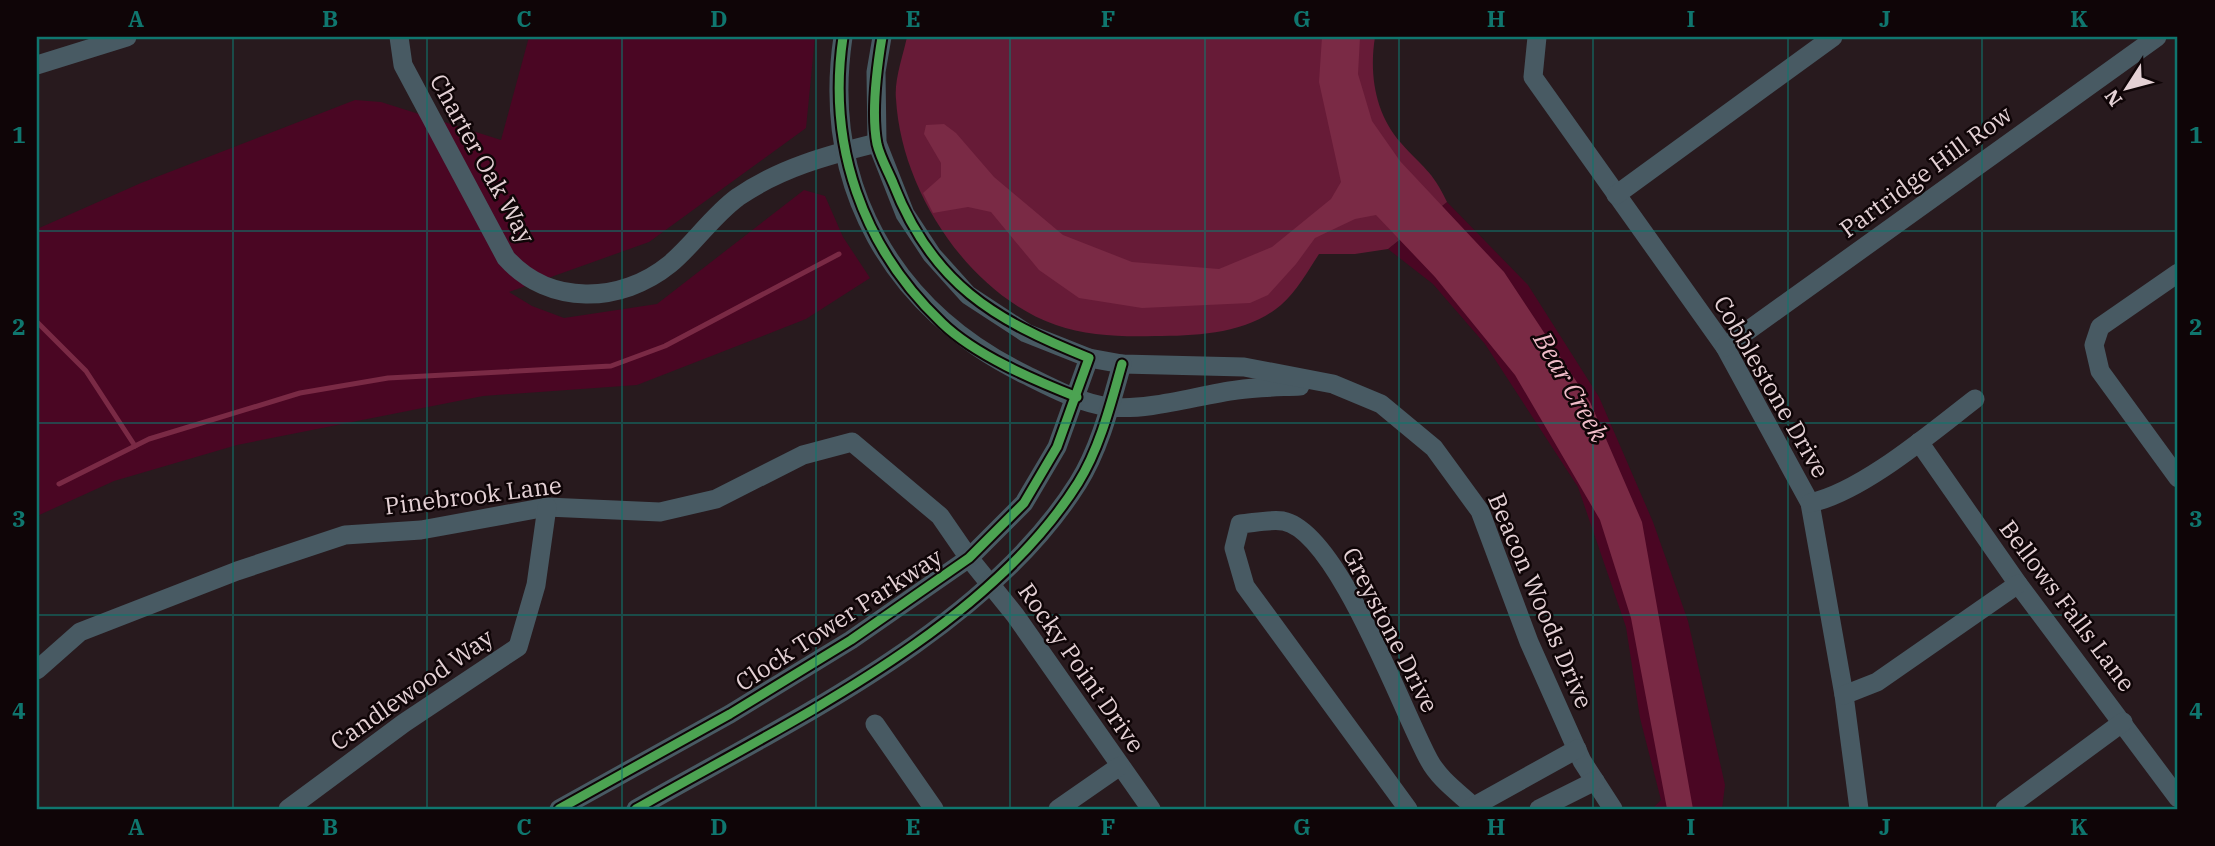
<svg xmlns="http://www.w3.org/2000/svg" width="2215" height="846" viewBox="0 0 2215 846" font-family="'IBM Plex Serif',serif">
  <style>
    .green { fill: #4a0623 }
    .forest { fill: #671b37 }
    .water { fill: #7a2a45 }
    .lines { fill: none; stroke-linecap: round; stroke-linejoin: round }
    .stream { stroke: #7a2a45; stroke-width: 5 }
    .minor { stroke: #485a63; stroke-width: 19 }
    .cycleway-casing { stroke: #0f0507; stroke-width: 13 }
    .cycleway { stroke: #4ca352; stroke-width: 9 }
    .grid { fill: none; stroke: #0f766e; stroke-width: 2; stroke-opacity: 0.55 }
    .labels { text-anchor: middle; stroke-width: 5; stroke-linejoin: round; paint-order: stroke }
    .street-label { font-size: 24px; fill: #e4d1d5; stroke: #0f0507 }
    .water-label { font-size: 26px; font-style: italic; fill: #f0bdc9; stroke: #0f0507 }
    .neatline { fill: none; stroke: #0f766e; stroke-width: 2.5 }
    .grid-label { font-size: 23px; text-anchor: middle; font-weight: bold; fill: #0f766e }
  </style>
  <rect width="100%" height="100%" fill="#281a1e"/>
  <g class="green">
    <path d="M529,37H815L806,128L649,242L509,292L532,306L564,318L657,304L804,190L825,196L843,237L870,278L806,319L637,385L483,396L237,445L114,481L37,516V229L141,183L355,100L381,102L501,140Z"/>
    <path d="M1447,202L1528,285L1599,397L1653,522L1688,621L1725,785L1722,809H1652L1661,800L1640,718L1626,627L1578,487L1485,344L1433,284L1388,249Z"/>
  </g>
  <path class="forest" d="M907,37H1375C1369,74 1375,114 1401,143C1423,168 1432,170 1447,202L1388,249L1355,254H1319C1308,271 1296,292 1281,305C1247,334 1197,336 1155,336C1124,337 1086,336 1056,325C968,294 901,190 896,99C894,80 903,56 907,37Z"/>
  <path class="water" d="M1322,37H1360L1358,74L1372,121L1400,161L1504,272L1590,402L1642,522L1693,809H1667L1631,618L1600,520L1515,375L1435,277L1376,215L1355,219L1315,238L1296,264L1268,295L1250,303L1142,308L1079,298L1039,270L991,212L968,207L933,213L923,193L941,177V163L924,134L926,125L944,124L956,133L994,177L1063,235L1132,262L1219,269L1272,247L1331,199L1341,182L1319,82Z"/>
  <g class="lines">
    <g class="stream">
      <path d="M37,322L86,371L135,446"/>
      <path d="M59,484L149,439L300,393L388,378L611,366L665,346L839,254"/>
    </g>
    <g class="minor">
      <path d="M399,37L403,65L506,258C549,306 621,304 670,264C694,244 712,216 738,197C780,168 828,155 877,143"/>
      <path d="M843,37C821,185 892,310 1026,375C1050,387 1082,404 1110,407C1150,411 1198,395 1237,390C1257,387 1279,387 1300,386"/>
      <path d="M882,37L876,72L877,143L905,214L932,255L968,295L1026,333L1089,358L1122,364L1244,367L1333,384L1381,404L1434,448L1480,511L1529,642L1582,761L1613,809"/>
      <path d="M1537,37L1533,77L1725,347L1810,503L1844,695L1859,809"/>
      <path d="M37,65L127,37"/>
      <path d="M1616,195L1833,37"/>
      <path d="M2178,273L2100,327L2094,345L2100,371L2178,478"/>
      <path d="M1725,347L2157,37"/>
      <path d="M1919,442L2018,584L2178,798"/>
      <path d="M1810,503C1862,492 1932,432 1975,399"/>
      <path d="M37,670L80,632L237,571L345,535L421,530L547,507L660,512L716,499L803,455L852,442L940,516L969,558L1015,615L1151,809"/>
      <path d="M1844,695L1877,682L2018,584"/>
      <path d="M875,724L934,809"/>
      <path d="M288,809L404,723L518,647L536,585L547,507"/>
      <path d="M559,809L730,714L851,640L969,558L1024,503L1057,447L1089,358"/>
      <path d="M636,809C784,724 985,631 1078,483C1100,448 1111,403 1122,364"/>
      <path d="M1058,809L1120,766"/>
      <path d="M1408,809L1245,586L1234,548L1240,524C1253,523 1270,519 1283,521C1338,531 1402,711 1429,760C1439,779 1459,793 1474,807"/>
      <path d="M1469,809L1577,749"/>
      <path d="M1539,809L1595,781"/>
      <path d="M2005,809L2123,722"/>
    </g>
    <g class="cycleway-casing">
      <g id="cycleway">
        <path d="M843,37C827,145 862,247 942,323C975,355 1034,380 1077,397"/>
        <path d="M559,809L730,714L851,640L969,558L1024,503L1057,447L1089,358C994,320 932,284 893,183C888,171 880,157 877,144C871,113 877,67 882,37"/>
        <path d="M636,809C784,724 985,631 1078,483C1100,448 1111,403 1122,364"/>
      </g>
    </g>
    <use href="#cycleway" class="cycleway"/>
  </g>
  <path class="grid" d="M233,37V809M427,37V809M622,37V809M816,37V809M1010,37V809M1205,37V809M1399,37V809M1593,37V809M1788,37V809M1982,37V809M37,231H2178M37,423H2178M37,615H2178"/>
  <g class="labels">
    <g class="street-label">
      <text transform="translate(482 159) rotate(61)" y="8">Charter Oak Way</text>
      <text transform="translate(1926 172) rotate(-36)" y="8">Partridge Hill Row</text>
      <text transform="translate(1771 387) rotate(60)" y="8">Cobblestone Drive</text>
      <text transform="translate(473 496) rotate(-7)" y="8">Pinebrook Lane</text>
      <text transform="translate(1540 601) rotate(67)" y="8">Beacon Woods Drive</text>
      <text transform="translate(2067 606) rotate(53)" y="8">Bellows Falls Lane</text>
      <text transform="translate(839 620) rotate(-33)" y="8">Clock Tower Parkway</text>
      <text transform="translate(1390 630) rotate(63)" y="8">Greystone Drive</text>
      <text transform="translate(1081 668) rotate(55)" y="8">Rocky Point Drive</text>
      <text transform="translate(412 690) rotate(-35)" y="8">Candlewood Way</text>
    </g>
    <g class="water-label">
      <text transform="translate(1571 387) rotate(60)" y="9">Bear Creek</text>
    </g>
  </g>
  <rect width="2215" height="846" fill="none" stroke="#0f0507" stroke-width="77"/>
  <g transform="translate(2127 88) rotate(234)" stroke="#0f0507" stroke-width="5" paint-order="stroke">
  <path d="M0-5L12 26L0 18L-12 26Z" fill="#e4d1d5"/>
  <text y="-10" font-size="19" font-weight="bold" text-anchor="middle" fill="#e4d1d5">N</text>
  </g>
  <rect x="38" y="38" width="2138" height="770" class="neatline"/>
  <g class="grid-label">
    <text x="136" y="27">A</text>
    <text x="330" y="27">B</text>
    <text x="524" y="27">C</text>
    <text x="719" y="27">D</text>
    <text x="913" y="27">E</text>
    <text x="1108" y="27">F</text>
    <text x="1302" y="27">G</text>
    <text x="1496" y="27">H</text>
    <text x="1691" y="27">I</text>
    <text x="1885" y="27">J</text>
    <text x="2079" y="27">K</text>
    <text x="19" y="143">1</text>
    <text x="2196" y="143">1</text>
    <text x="19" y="335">2</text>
    <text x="2196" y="335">2</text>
    <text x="19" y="527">3</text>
    <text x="2196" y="527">3</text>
    <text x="19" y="719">4</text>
    <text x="2196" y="719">4</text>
    <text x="136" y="835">A</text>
    <text x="330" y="835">B</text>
    <text x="524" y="835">C</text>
    <text x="719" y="835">D</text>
    <text x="913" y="835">E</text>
    <text x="1108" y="835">F</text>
    <text x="1302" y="835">G</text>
    <text x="1496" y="835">H</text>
    <text x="1691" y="835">I</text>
    <text x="1885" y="835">J</text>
    <text x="2079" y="835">K</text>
  </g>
</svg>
